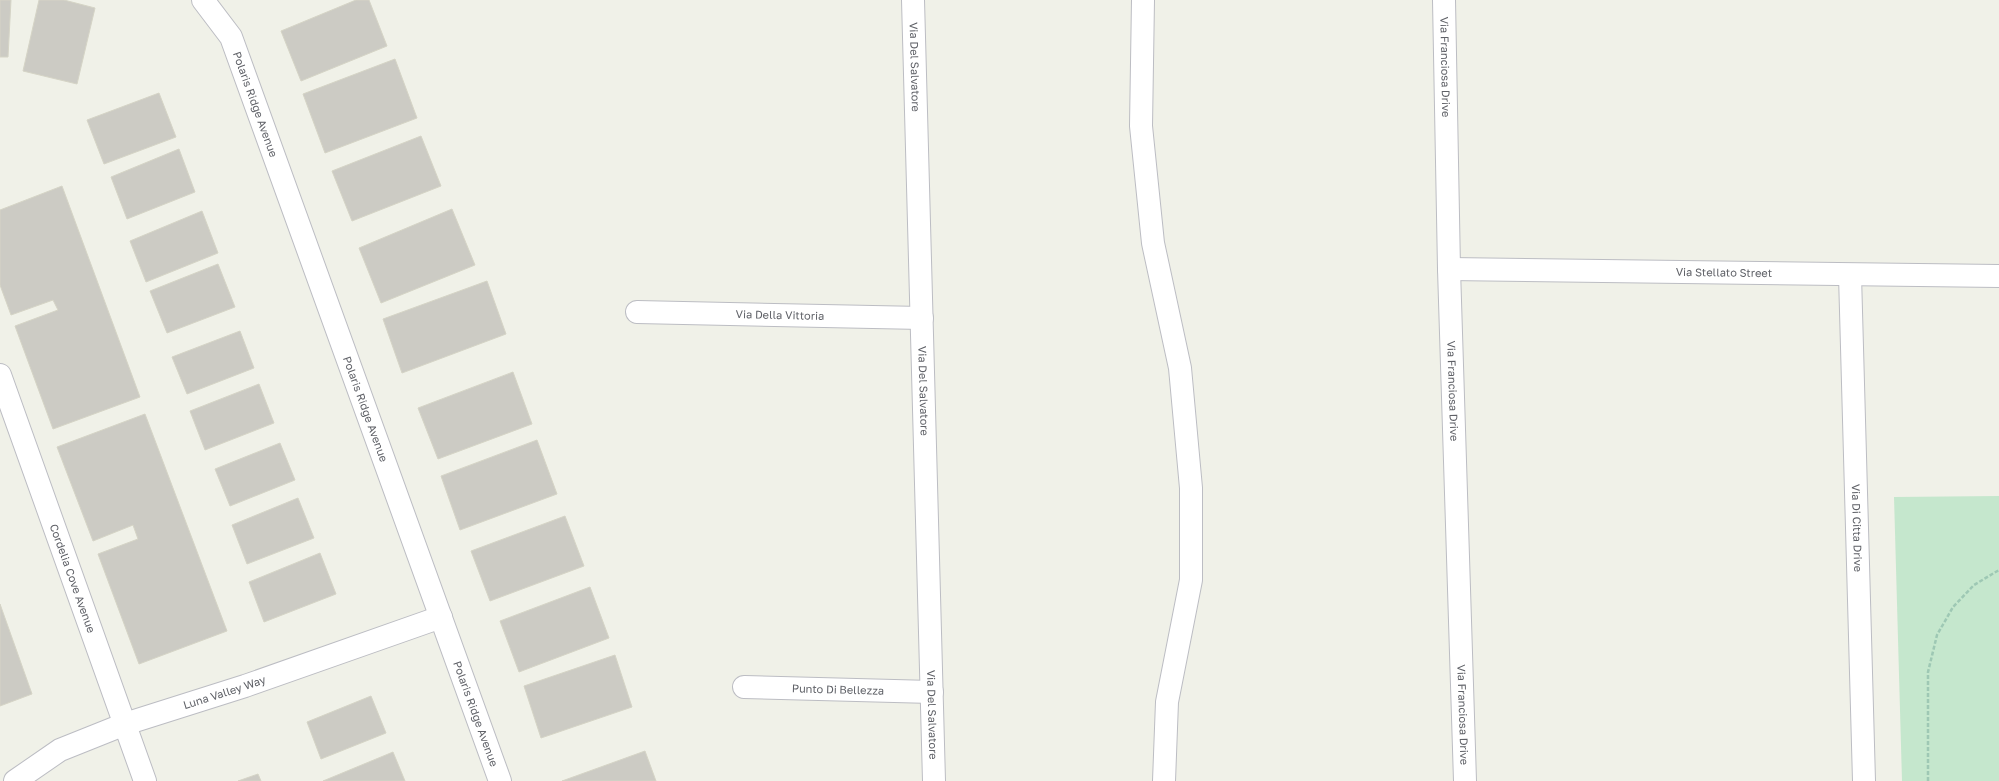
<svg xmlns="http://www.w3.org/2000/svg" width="1999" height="781" viewBox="0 0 1999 781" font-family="'Golos Text',sans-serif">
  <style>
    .green { fill: #c5e7cd }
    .building { fill: #cccbc4; stroke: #d5d4c6 }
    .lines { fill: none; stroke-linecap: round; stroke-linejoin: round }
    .minor-casing { stroke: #bcbdc3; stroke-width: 24 }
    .path { stroke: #9ec8b4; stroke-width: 2.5; stroke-dasharray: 4 2; stroke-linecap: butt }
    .minor { stroke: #fff; stroke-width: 22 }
    .labels { text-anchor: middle; stroke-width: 4; stroke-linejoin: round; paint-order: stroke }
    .street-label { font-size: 11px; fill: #5f6167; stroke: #fff }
  </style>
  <rect width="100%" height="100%" fill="#f0f1e8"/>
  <path class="green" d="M1999,496V781H1902L1894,497Z"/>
  <g class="building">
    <path d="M0,0H11L8,57H0Z"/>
    <path d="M39,0H64L95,8L77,84L23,71Z"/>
    <path d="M356,0H369L387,46L301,81L281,31Z"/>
    <path d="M395,59L417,118L325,153L303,94Z"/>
    <path d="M159,93L176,137L104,164L87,120Z"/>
    <path d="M421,136L441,186L352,221L332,171Z"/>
    <path d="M179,149L195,192L127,219L111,177Z"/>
    <path d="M62,186L140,397L53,429L15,326L58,310L53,300L11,315L0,285V210Z"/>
    <path d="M452,209L475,265L381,303L359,248Z"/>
    <path d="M202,211L218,253L146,282L130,241Z"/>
    <path d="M218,264L235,307L167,333L150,291Z"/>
    <path d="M487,281L506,334L402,373L383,319Z"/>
    <path d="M240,331L254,368L187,394L172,357Z"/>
    <path d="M513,372L532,424L438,459L418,408Z"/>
    <path d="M259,384L274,423L205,450L190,411Z"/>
    <path d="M145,414L227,631L139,664L98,554L138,539L133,525L93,541L57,447Z"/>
    <path d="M537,440L557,494L460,530L441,476Z"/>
    <path d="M280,443L295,480L230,506L215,469Z"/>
    <path d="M298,498L314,538L247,564L232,525Z"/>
    <path d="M565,516L584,566L490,601L471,551Z"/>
    <path d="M320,553L336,594L264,622L249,582Z"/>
    <path d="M590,587L609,638L519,672L500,621Z"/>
    <path d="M0,604L32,694L0,706Z"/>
    <path d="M615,655L632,707L541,738L524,686Z"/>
    <path d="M371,696L386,733L321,759L307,722Z"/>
    <path d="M645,751L656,781H562Z"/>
    <path d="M393,752L405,781H323Z"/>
    <path d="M258,774L261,781H238Z"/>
  </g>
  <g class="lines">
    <g class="minor-casing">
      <g id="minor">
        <path id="s1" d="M203,0L231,37L500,781"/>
        <path id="s2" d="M913,0L934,781"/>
        <path d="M1143,0L1141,126L1153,243L1180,368L1191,488V580L1167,702L1164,781"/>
        <path id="s3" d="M1444,0L1449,269L1465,781"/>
        <path id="s4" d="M1449,269L1999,276"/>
        <path id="s5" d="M1850,275L1864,781"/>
        <path id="s6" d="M637,312L922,318"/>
        <path id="s7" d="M0,375L145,781"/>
        <path id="s8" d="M744,687L932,692"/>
        <path id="s9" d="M15,781L60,750L125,724L245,686L441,617"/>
      </g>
    </g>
    <path class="path" d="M1928,781V672L1937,635L1953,607L1974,585L1999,570"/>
    <use href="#minor" class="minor"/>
  </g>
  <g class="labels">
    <g class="street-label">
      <text dy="4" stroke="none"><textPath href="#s2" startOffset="67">Via Del Salvatore</textPath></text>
      <text dy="4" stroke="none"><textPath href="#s3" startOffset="67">Via Franciosa Drive</textPath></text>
      <text dy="4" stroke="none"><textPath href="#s1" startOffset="118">Polaris Ridge Avenue</textPath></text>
      <text dy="4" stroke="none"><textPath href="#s4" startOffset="275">Via Stellato Street</textPath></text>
      <text dy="4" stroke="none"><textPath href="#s6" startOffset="143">Via Della Vittoria</textPath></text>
      <text dy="4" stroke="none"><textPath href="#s2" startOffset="391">Via Del Salvatore</textPath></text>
      <text dy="4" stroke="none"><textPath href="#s3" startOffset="391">Via Franciosa Drive</textPath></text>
      <text dy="4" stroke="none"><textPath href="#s1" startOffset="442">Polaris Ridge Avenue</textPath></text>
      <text dy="4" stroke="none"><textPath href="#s5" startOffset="253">Via Di Citta Drive</textPath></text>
      <text dy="4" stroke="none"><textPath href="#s7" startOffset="216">Cordelia Cove Avenue</textPath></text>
      <text dy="4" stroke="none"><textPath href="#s8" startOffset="94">Punto Di Bellezza</textPath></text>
      <text dy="4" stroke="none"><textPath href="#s9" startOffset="229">Luna Valley Way</textPath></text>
      <text dy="4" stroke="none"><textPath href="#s1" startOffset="766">Polaris Ridge Avenue</textPath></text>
      <text dy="4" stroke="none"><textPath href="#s2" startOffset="715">Via Del Salvatore</textPath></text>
      <text dy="4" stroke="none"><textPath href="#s3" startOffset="715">Via Franciosa Drive</textPath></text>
    </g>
  </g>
</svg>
